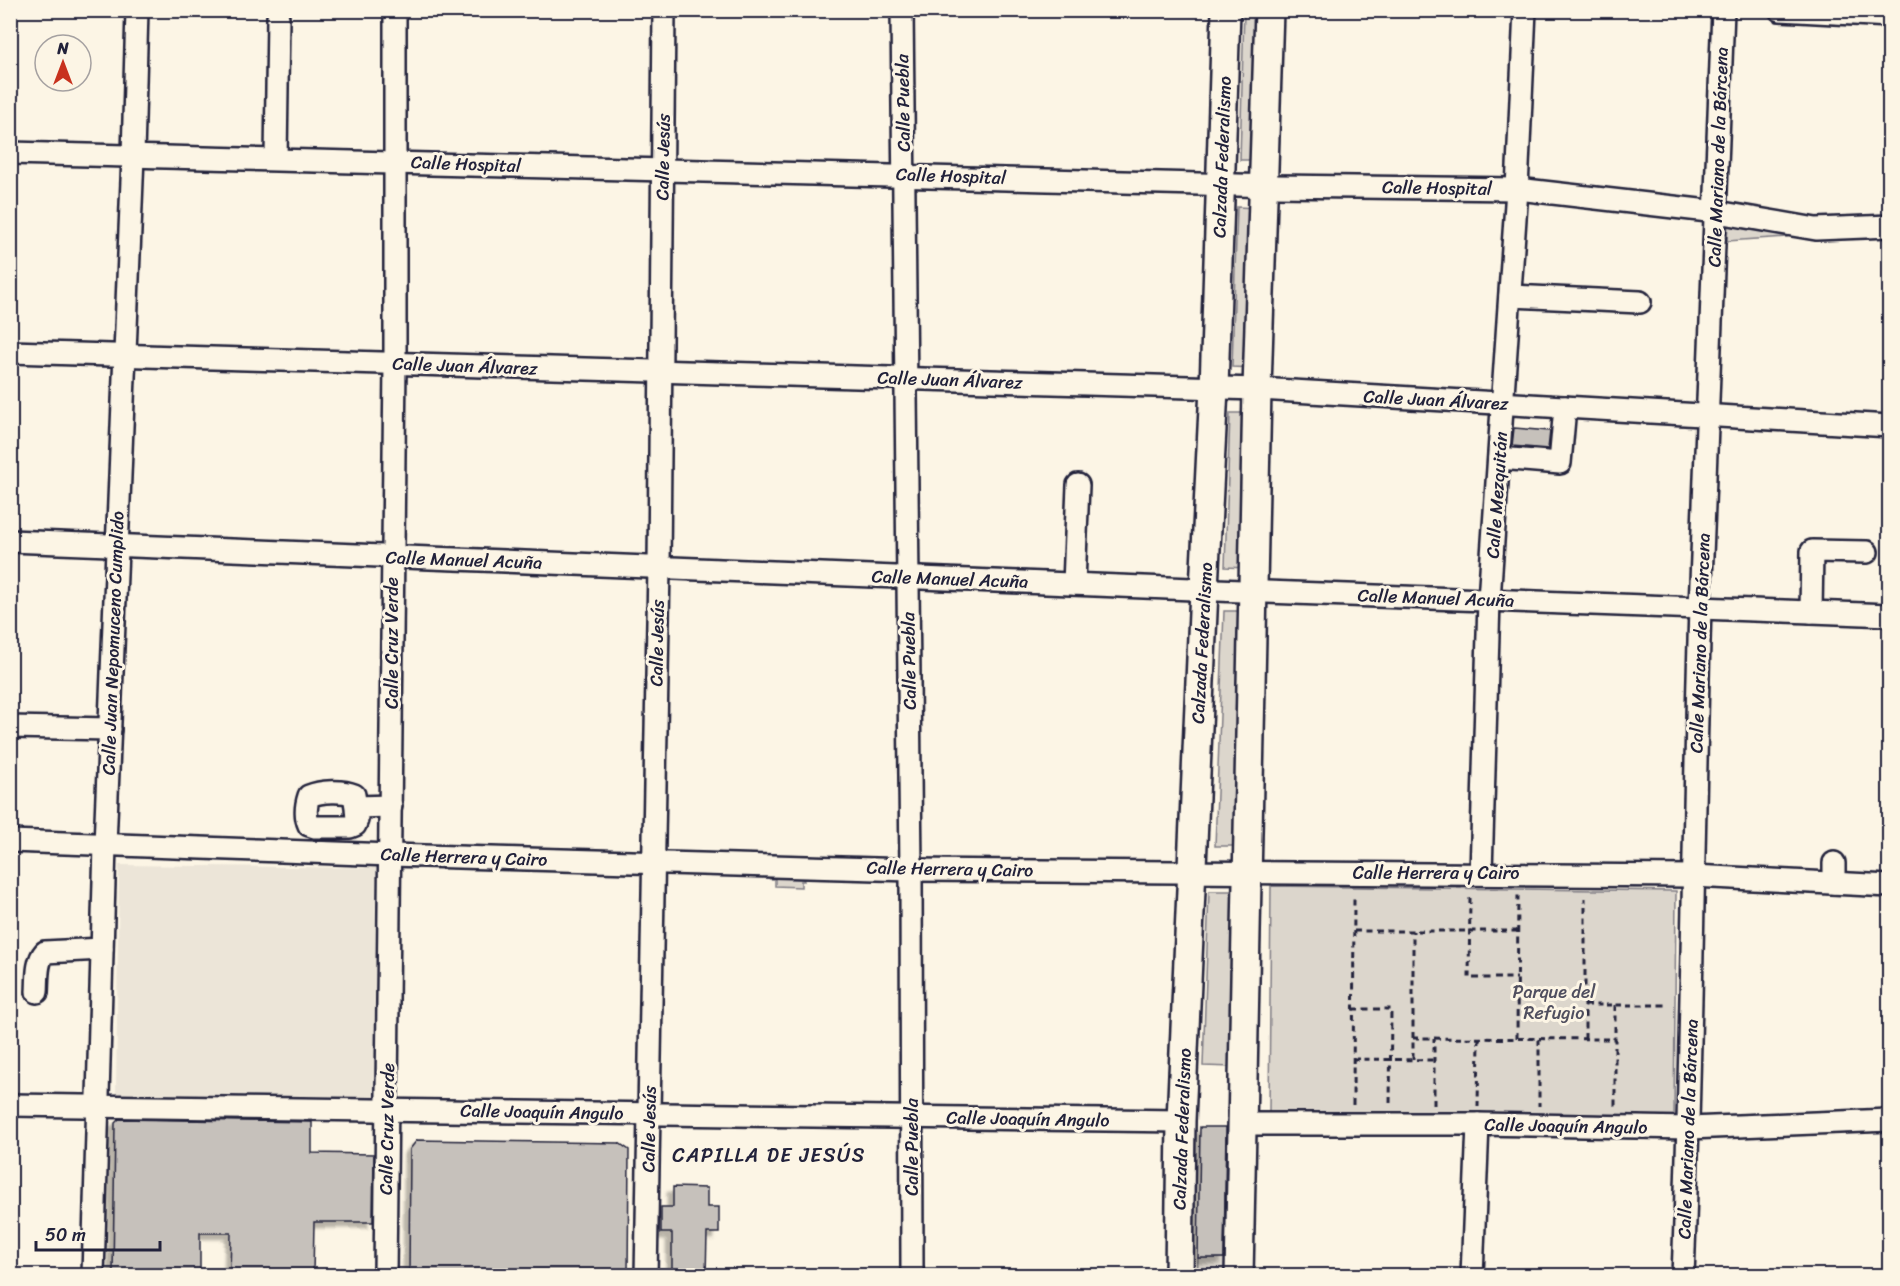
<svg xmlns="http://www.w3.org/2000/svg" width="1900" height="1286" viewBox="0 0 1900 1286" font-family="Sriracha,sans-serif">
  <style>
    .built { fill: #ece5d8 }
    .green { fill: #dcd6cc; stroke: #7f7c84; stroke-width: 1.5 }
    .building { fill: #c6c1bb; stroke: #22223b; stroke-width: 1.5; filter: url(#shadow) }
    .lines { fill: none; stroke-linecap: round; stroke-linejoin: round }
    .minor-casing { stroke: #22223b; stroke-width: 26 }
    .major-casing { stroke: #22223b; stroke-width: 32 }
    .path { stroke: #22223b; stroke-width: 3; stroke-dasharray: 6 4.5; stroke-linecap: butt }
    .minor { stroke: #fcf5e5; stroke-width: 21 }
    .major { stroke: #fcf5e5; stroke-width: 27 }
    .labels { text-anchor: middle; stroke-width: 6; stroke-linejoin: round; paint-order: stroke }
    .street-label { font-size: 18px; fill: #22223b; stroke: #fcf5e5 }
    .park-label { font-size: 18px; fill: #504f5f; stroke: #fcf5e5 }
    .neighbourhood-label { font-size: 20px; letter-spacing: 1.5px; fill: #22223b; stroke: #fcf5e5 }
  </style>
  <defs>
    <filter id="shadow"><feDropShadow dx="-5.5" dy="5.5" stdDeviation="1.5" flood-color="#0004"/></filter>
  </defs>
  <rect width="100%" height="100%" fill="#fcf5e5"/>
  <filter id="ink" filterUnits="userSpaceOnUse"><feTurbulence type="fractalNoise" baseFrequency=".0167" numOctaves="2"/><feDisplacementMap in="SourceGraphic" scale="12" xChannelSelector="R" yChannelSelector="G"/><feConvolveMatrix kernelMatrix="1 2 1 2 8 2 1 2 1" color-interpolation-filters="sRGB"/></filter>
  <g filter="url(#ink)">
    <path class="built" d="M119,865L376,868L374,1097L116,1094Z"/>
    <g class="green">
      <path d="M1244,11H1264L1259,160H1240Z"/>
      <path d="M1237,207L1258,208L1253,368L1232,367Z"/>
      <path d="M1728,223L1787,234V237L1727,241Z"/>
      <path d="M1230,413H1251L1246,568L1225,567Z"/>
      <path d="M1224,611H1246L1237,846H1215Z"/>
      <path d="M774,873H801L804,881H801V887L775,886V879H770Z"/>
      <path d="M1271,886L1676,891L1674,1117L1269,1112Z"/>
      <path d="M1209,891H1237L1234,1067L1203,1066Z"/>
      <path d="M1198,1258H1233V1275L1197,1276Z"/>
    </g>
    <g class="building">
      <path d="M1514,428L1550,431L1548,449L1512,446Z"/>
      <path d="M119,1119L312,1122V1153L374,1154L373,1222H314L313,1275H230L231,1233H200V1275H113L115,1123Z"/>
      <path d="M1200,1127H1226L1224,1258H1198Z"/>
      <path d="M417,1140L619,1143L629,1150L628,1275H409L410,1149Z"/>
      <path d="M673,1187L707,1188V1207H719V1233H707L706,1275H672V1233H661V1207H673Z"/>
    </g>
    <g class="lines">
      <g class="minor-casing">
        <g id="minor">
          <path d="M902,10L911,870L912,1276"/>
          <path d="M1780,10L1890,16"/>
          <path d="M10,153L1275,186L1517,189L1717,212L1816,229L1890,226"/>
          <path d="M276,159L278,17"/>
          <path d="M1510,296L1640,302"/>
          <path d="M10,352L1257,389L1890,426"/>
          <path d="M1499,458L1560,463L1565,407"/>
          <path d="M10,541L1266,592L1890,615"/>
          <path d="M1074,584L1078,485"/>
          <path d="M1811,612L1812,551L1867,552"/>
          <path d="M10,727L110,729"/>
          <path d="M356,807L357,820L355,825L350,827H315L309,825C305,816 306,805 309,796C321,791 342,790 354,795L356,807L391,806"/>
          <path d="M10,841L391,855L911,870L1693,876L1890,886"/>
          <path d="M1834,863V883"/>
          <path d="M1481,873L1489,600L1517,189L1525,10"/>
          <path d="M37,992C38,979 36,962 45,952L102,949"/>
          <path d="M10,1105L1181,1121"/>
          <path d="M1242,1124H1478L1689,1128L1890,1120"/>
          <path d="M93,1276L105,845L133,156L137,10"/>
          <path d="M385,1276L395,364V10"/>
          <path d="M646,1276L659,567L664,10"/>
          <path d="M1472,1276L1478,1124"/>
          <path d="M1683,1276C1692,1053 1693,830 1700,608C1707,409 1717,210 1723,10"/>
        </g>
      </g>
      <g class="major-casing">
        <g id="major">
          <path d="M1179,1276L1181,1121L1204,589L1214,388L1226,10"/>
          <path d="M1239,1276L1257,389L1269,10"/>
        </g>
      </g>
      <g class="path">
        <path d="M1470,898L1469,978H1517"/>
        <path d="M1354,931H1517"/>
        <path d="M1585,1005H1667"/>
        <path d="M1615,1005V1106"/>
        <path d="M1353,1009H1391L1390,1106"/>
        <path d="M1413,1038L1615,1039"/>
        <path d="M1517,1038L1518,893"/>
        <path d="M1539,1039V1106"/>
        <path d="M1585,1039V898"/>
        <path d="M1353,1059L1434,1060"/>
        <path d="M1413,1059V931"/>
        <path d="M1353,1105L1354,898"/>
        <path d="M1434,1105V1038"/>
        <path d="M1478,1107L1479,1039"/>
      </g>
      <use href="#minor" class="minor"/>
      <use href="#major" class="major"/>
    </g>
  </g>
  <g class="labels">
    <g class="street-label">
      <text transform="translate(903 103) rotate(-91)" y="6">Calle Puebla</text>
      <text transform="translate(663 157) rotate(-89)" y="6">Calle Jesús</text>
      <text transform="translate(1222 157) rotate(-88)" y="6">Calzada Federalismo</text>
      <text transform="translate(1718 157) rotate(-88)" y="6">Calle Mariano de la Bárcena</text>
      <text transform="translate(466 164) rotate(2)" y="6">Calle Hospital</text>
      <text transform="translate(951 176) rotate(2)" y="6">Calle Hospital</text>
      <text transform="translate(1437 188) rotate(1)" y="6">Calle Hospital</text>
      <text transform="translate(465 366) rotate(2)" y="6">Calle Juan Álvarez</text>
      <text transform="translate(950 380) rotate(2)" y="6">Calle Juan Álvarez</text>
      <text transform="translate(1436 400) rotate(3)" y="6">Calle Juan Álvarez</text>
      <text transform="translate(1497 495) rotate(-86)" y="6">Calle Mezquitán</text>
      <text transform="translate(464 560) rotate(2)" y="6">Calle Manuel Acuña</text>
      <text transform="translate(950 579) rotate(2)" y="6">Calle Manuel Acuña</text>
      <text transform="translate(1436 598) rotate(2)" y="6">Calle Manuel Acuña</text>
      <text transform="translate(113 643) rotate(-88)" y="6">Calle Juan Nepomuceno Cumplido</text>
      <text transform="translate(392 643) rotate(-90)" y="6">Calle Cruz Verde</text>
      <text transform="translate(657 643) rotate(-89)" y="6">Calle Jesús</text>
      <text transform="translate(1202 643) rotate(-87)" y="6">Calzada Federalismo</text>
      <text transform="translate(1700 643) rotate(-88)" y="6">Calle Mariano de la Bárcena</text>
      <text transform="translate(909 661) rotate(-91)" y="6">Calle Puebla</text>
      <text transform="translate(464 857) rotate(2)" y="6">Calle Herrera y Cairo</text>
      <text transform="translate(950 869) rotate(1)" y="6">Calle Herrera y Cairo</text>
      <text x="1436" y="879">Calle Herrera y Cairo</text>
      <text transform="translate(542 1112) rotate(1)" y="6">Calle Joaquín Angulo</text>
      <text transform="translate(1028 1119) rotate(1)" y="6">Calle Joaquín Angulo</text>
      <text transform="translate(1566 1126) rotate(1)" y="6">Calle Joaquín Angulo</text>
      <text transform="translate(387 1129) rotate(-89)" y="6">Calle Cruz Verde</text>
      <text transform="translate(649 1129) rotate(-89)" y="6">Calle Jesús</text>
      <text transform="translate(1182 1129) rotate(-88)" y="6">Calzada Federalismo</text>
      <text transform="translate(1688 1129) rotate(-88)" y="6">Calle Mariano de la Bárcena</text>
      <text transform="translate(912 1147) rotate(-90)" y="6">Calle Puebla</text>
    </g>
    <g class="park-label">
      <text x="1554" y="998">Parque del<tspan x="1554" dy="21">Refugio</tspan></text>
    </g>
    <g class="neighbourhood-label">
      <text x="769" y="1162">CAPILLA DE JESÚS</text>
    </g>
  </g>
  <rect width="1900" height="1286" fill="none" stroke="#fcf5e5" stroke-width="36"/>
  <rect x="18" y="18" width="1864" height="1250" fill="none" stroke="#22223b" stroke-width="2" filter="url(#ink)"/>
  <g transform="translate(63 63)"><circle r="28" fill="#fcf5e5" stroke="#a5a1a1" stroke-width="1.5"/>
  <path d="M0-4.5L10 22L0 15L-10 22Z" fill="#c8321e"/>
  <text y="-9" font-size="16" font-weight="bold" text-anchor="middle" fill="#22223b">N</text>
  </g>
  <path d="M36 1241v9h124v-9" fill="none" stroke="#22223b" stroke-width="3"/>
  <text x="45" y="1241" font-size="18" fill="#22223b" stroke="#fcf5e5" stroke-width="4.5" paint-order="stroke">50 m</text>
</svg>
